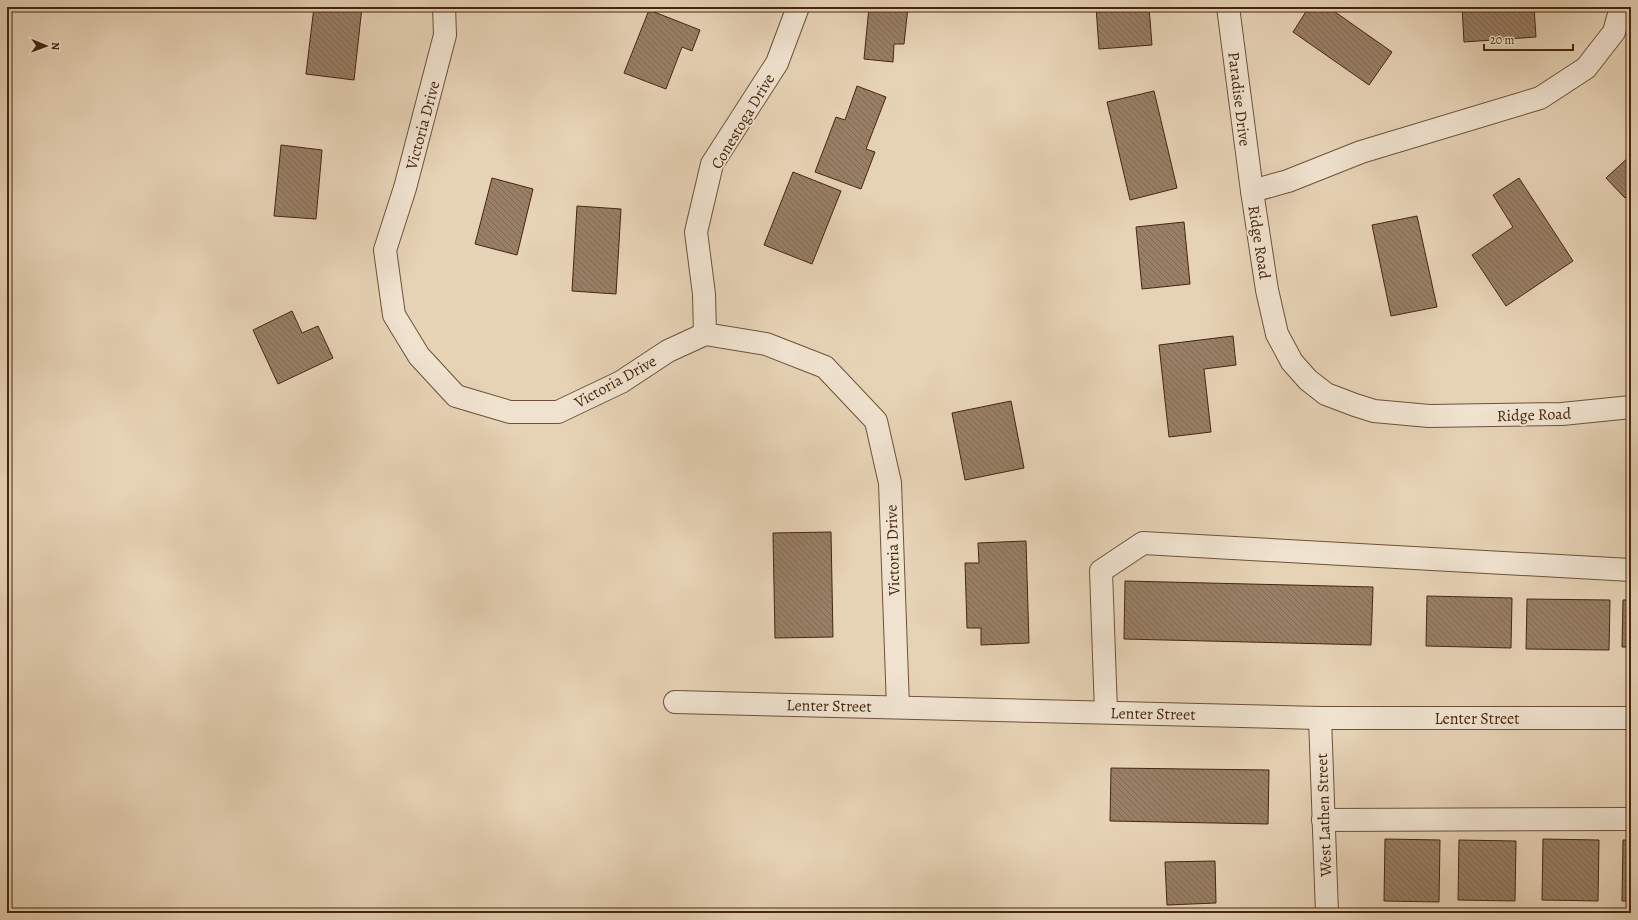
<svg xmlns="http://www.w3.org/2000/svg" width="1638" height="920" viewBox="0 0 1638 920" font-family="Alegreya,serif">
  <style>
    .building { fill: url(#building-back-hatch); stroke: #46260f }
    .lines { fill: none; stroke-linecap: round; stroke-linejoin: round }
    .minor-casing { stroke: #6e5138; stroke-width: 24 }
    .minor { stroke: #efe2cf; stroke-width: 22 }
    .labels { text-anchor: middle; stroke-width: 4; stroke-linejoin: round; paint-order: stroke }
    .street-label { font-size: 16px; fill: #46260f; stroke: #efe2cf }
  </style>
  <defs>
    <pattern id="building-back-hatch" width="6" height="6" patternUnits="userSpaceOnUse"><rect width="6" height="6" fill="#997f65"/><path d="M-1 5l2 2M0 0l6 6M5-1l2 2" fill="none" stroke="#7f6852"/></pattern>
  </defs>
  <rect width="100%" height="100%" fill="#e6d2b5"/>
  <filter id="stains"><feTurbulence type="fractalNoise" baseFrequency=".005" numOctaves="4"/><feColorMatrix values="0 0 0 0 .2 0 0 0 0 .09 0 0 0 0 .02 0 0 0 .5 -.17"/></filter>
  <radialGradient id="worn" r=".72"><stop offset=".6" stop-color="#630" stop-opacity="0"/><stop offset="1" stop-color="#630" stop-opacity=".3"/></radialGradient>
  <g class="building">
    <path d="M314,7H362L354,80L306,74Z"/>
    <path d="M869,7H908L904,44H894L893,62L864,59Z"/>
    <path d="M1096,7H1149L1152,45L1099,49Z"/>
    <path d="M1309,7H1328L1392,52L1369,85L1293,32Z"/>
    <path d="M1462,7H1534L1536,37L1464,42Z"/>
    <path d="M649,10L700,30L692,51L682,47L666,89L624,73Z"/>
    <path d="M857,86L886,97L866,149L875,152L861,189L815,172L836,117L845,120Z"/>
    <path d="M1154,91L1177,188L1130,200L1107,102Z"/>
    <path d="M281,145L322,150L316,219L274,216Z"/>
    <path d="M1631,155V192L1625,198L1606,178Z"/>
    <path d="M793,172L841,191L812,264L764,245Z"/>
    <path d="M492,178L533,189L517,255L475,244Z"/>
    <path d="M1519,178L1573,261L1506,306L1472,255L1513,227L1493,195Z"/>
    <path d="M577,206L621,209L616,294L572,291Z"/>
    <path d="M1417,216L1437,307L1391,316L1372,225Z"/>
    <path d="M1184,222L1190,284L1142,289L1136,227Z"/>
    <path d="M292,311L302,333L318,326L333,358L278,384L253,330Z"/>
    <path d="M1233,336L1236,365L1204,369L1211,432L1169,437L1159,345Z"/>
    <path d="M1011,401L1024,468L965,480L952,413Z"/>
    <path d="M831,532L833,637L775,638L773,533Z"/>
    <path d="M1026,541L1029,643L981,645V628H967L965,563H979L978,543Z"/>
    <path d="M1125,581L1373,587L1371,645L1124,639Z"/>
    <path d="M1427,596L1512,598L1511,648L1426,646Z"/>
    <path d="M1527,599L1610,600L1609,650L1526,649Z"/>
    <path d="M1623,600H1631V647H1622Z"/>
    <path d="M1111,768L1269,770L1268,824L1110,821Z"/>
    <path d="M1385,839L1440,840L1439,902L1384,901Z"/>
    <path d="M1543,839L1599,840L1598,901L1542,900Z"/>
    <path d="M1459,840L1516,841L1515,901L1458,900Z"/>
    <path d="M1623,840H1631V901H1622Z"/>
    <path d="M1215,861L1216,903L1167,905L1165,862Z"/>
  </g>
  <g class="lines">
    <g class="minor-casing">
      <g id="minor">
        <path d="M444,7L445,35L405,188L385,250L394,315L419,356L456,396L510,412H558L621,382L668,351L705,334L766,344L825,367L876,421L890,483L898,707"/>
        <path d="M1228,7L1252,191L1267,290L1277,334L1292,362L1308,380L1326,394L1355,405L1374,411L1429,416L1562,414L1631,407"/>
        <path d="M1252,191L1288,181L1361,152L1540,98L1586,68L1614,32L1621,7"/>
        <path d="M705,334L704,294L696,232L712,164L777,63L798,7"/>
        <path d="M675,702L1320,718H1631"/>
        <path d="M1106,712L1101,571L1143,543L1631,570"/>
        <path d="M1320,718L1327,913"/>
        <path d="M1323,820L1631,819"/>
      </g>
    </g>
    <use href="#minor" class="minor"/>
  </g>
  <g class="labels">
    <g class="street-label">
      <text transform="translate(1240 99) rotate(83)" y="6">Paradise Drive</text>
      <text transform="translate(742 121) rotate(-59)" y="6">Conestoga Drive</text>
      <text transform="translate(422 125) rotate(-75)" y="6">Victoria Drive</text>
      <text transform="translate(1260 242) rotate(81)" y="6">Ridge Road</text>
      <text transform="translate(615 381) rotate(-29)" y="6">Victoria Drive</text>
      <text transform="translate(1534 414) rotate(-2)" y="6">Ridge Road</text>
      <text transform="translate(892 550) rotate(-92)" y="6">Victoria Drive</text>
      <text transform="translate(829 705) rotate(1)" y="6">Lenter Street</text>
      <text transform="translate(1153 713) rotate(1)" y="6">Lenter Street</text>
      <text x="1477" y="724">Lenter Street</text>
      <text transform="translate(1323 815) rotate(-92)" y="6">West Lathen Street</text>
    </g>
  </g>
  <rect width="1638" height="920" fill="none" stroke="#e6d2b5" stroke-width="24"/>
  <rect x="8" y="8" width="1622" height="904" fill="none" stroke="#46260f" stroke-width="2"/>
  <rect x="12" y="12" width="1614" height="896" fill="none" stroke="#46260f"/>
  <g transform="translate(46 46) rotate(91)" stroke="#efe2cf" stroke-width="3" paint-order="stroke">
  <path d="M0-3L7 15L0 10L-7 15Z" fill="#46260f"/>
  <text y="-6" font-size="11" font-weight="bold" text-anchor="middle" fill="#46260f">N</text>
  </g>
  <path d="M1484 44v6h89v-6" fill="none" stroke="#46260f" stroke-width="2"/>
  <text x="1490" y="44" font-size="12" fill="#46260f" stroke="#efe2cf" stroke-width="3" paint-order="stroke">20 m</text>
  <rect width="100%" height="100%" filter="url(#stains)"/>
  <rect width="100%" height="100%" fill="url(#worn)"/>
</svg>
